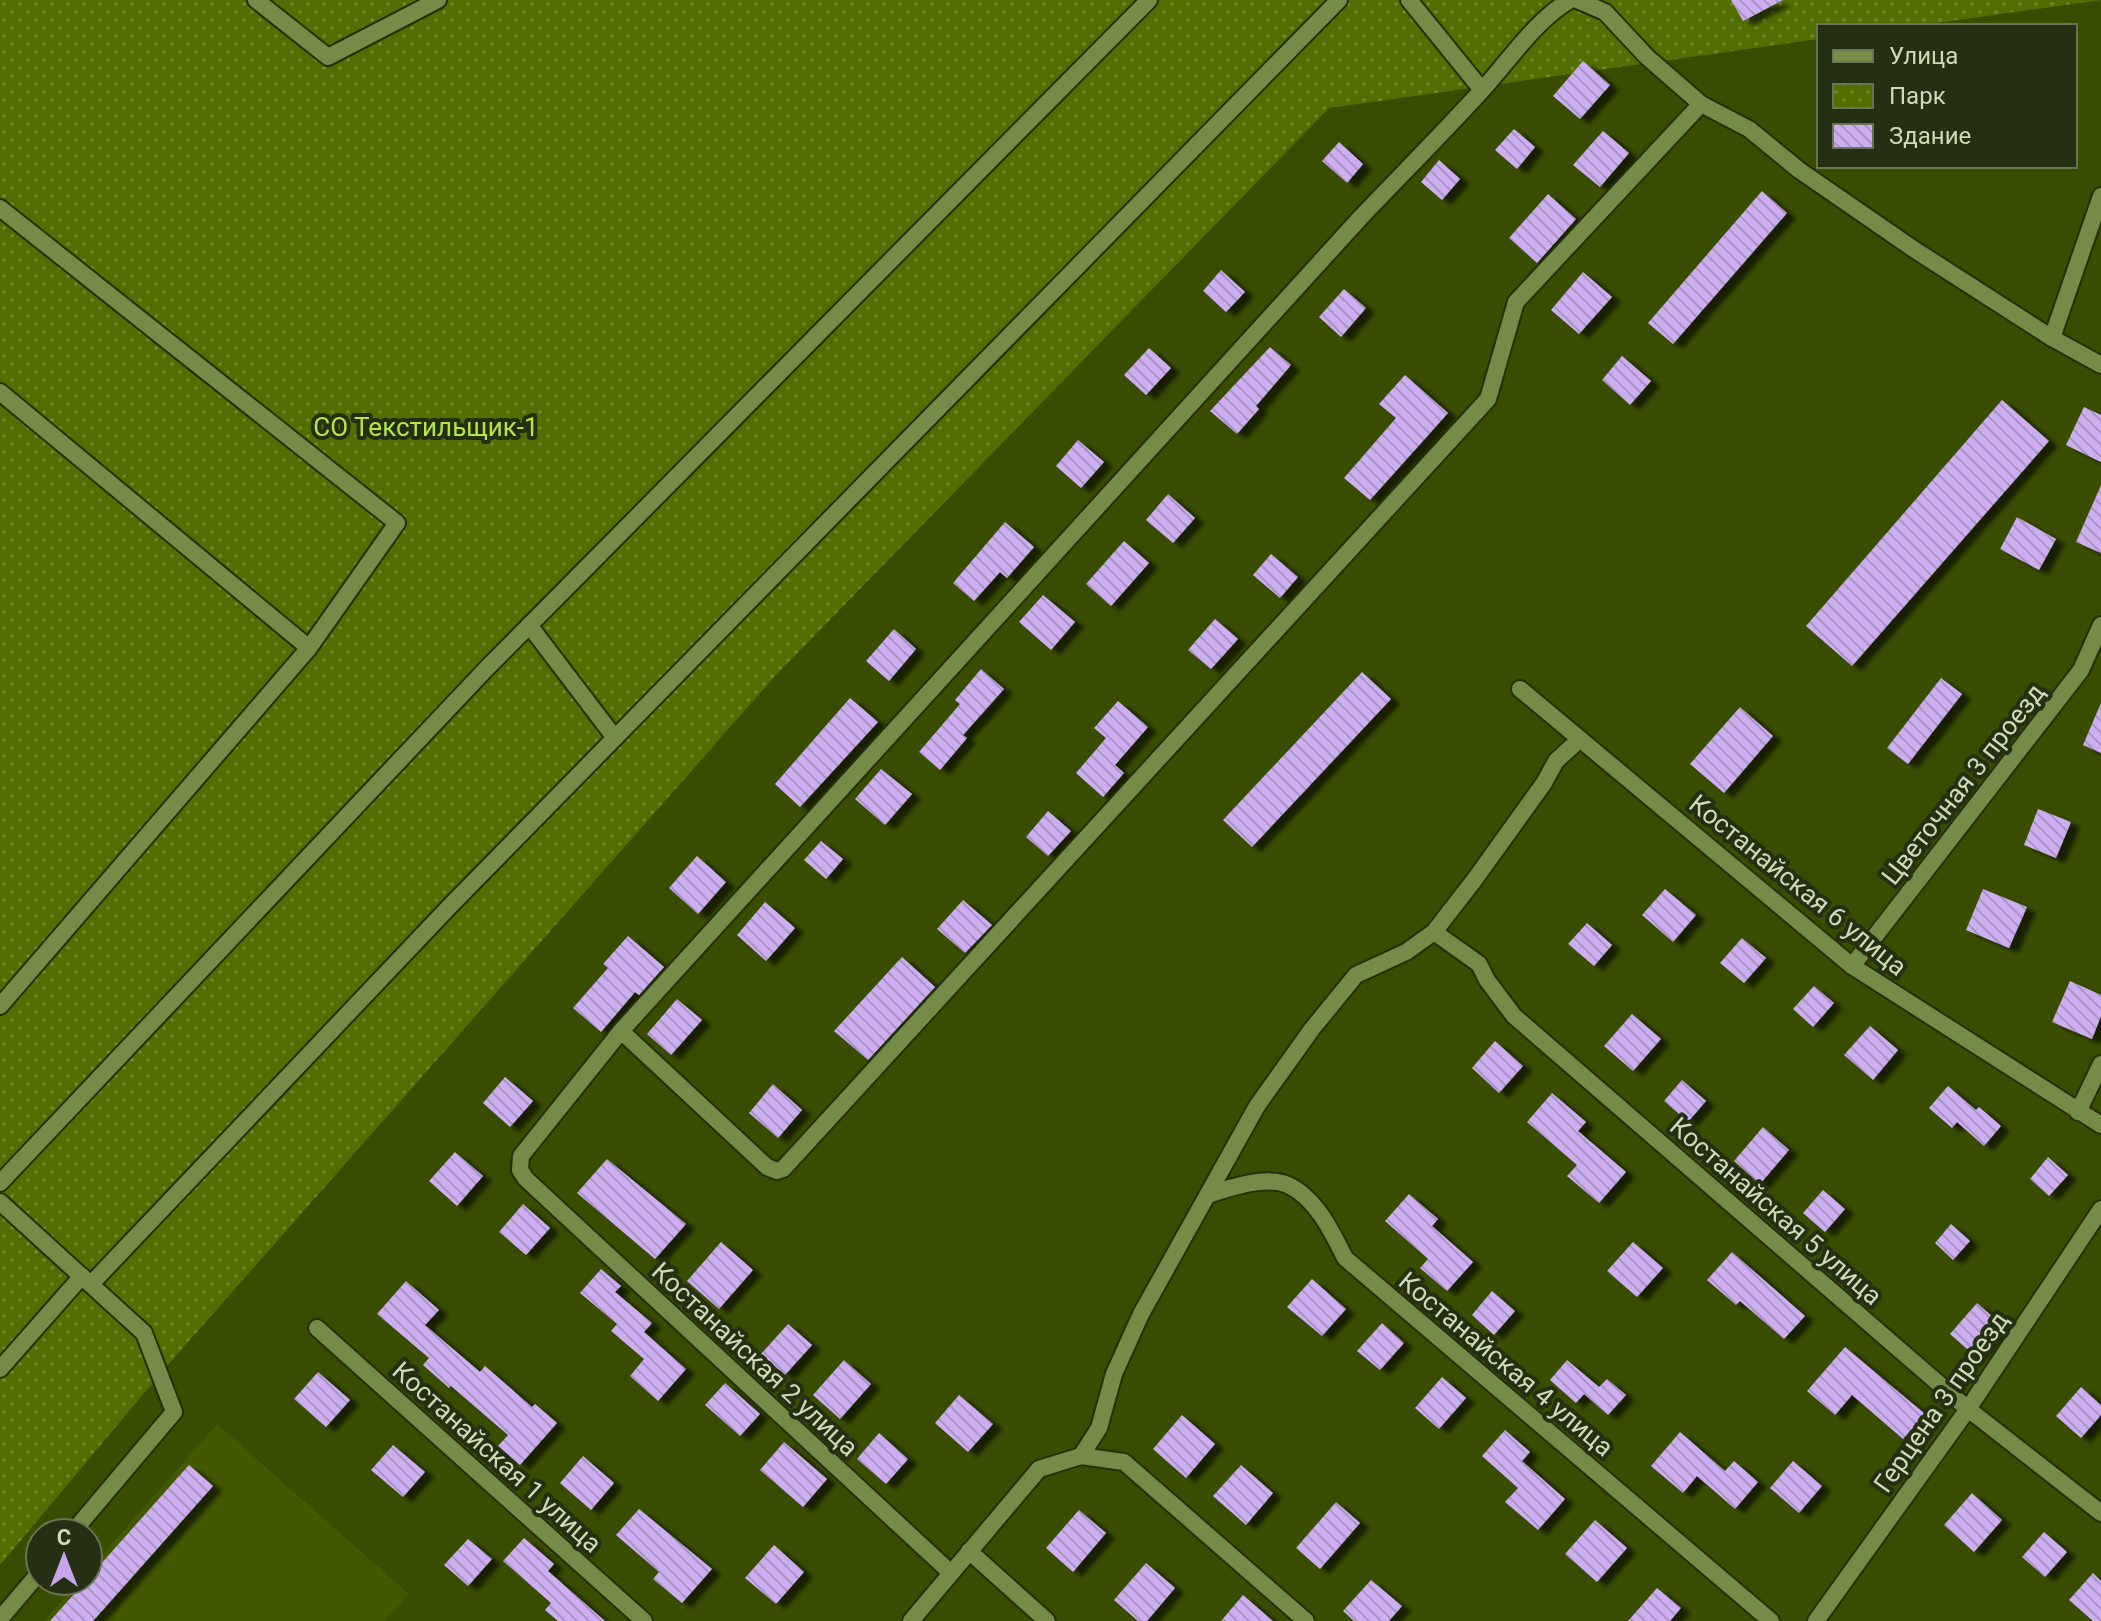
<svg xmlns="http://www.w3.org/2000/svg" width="2101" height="1621" viewBox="0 0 2101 1621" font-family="Roboto,sans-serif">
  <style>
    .built { fill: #425801 }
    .park { fill: url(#park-dots) }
    .building { fill: url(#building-back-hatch); filter: url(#shadow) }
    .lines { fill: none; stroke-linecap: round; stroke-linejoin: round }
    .minor-casing { stroke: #242f0c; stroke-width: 20 }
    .minor { stroke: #758c49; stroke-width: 16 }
    .labels { text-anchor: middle; stroke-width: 8; stroke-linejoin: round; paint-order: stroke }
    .park-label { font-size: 26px; fill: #b5e642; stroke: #252f13 }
    .street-label { font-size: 26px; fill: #cedbb9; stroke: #252f13 }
  </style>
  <defs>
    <pattern id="park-dots" width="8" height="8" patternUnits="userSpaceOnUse" patternTransform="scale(2)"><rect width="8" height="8" fill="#536e00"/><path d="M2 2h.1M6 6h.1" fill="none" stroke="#72892f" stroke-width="1.8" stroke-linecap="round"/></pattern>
    <pattern id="building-back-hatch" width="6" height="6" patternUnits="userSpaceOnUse" patternTransform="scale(2)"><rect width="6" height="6" fill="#cdaff1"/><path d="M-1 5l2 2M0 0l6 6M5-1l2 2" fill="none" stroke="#a994c3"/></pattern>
    <filter id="shadow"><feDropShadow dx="9" dy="5" stdDeviation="2" flood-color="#0009"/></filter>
  </defs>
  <rect width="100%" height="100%" fill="#394d01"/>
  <path class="built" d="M217,1424L409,1594L385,1621H44L79,1581H88V1571Z"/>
  <path class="park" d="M0,0H2101L1915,26H1819V39L1329,108L776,675L166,1367L0,1565Z"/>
  <g class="building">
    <path d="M1731,0H1783L1743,21Z"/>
    <path d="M1583,61L1610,85L1580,119L1553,96Z"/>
    <path d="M1514,129L1535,147L1517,169L1495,150Z"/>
    <path d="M1603,131L1629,153L1600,187L1573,165Z"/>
    <path d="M1339,142L1363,164L1347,183L1322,161Z"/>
    <path d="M1439,160L1460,179L1442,200L1421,182Z"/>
    <path d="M1762,191L1787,213L1673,344L1648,323Z"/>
    <path d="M1548,194L1576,219L1537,263L1509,238Z"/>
    <path d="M1221,270L1245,292L1226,312L1203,291Z"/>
    <path d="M1583,272L1612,297L1579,334L1551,310Z"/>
    <path d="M1344,289L1366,308L1341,337L1319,317Z"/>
    <path d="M1270,347L1291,365L1256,406L1259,409L1237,434L1210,411Z"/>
    <path d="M1149,348L1171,368L1146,395L1124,375Z"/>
    <path d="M1622,356L1651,381L1630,405L1602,380Z"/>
    <path d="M1405,375L1448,413L1370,500L1344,478L1396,418L1379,404Z"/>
    <path d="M2002,400L2049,441L1852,666L1806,626Z"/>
    <path d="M2084,407L2101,415V462L2066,445Z"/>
    <path d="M1078,440L1104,462L1081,488L1056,466Z"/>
    <path d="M2101,485V553L2076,542Z"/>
    <path d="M1168,494L1195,518L1173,543L1146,520Z"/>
    <path d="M2017,517L2056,539L2039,570L2000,549Z"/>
    <path d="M1005,522L1034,547L1007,578L1000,572L974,601L953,583Z"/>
    <path d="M1124,541L1149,563L1111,606L1086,584Z"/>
    <path d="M1271,554L1298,577L1280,598L1253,575Z"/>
    <path d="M1043,595L1075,622L1051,650L1019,622Z"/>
    <path d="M1215,619L1238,639L1211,669L1188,650Z"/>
    <path d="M894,629L916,649L889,681L866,661Z"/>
    <path d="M981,669L1004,689L963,735L967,738L940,770L919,752L960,704L955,700Z"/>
    <path d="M1362,672L1391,699L1252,847L1223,820Z"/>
    <path d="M1941,678L1962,694L1908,764L1887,748Z"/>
    <path d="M850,698L878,722L800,807L775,784Z"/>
    <path d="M1118,701L1148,727L1115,765L1124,773L1103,797L1076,773L1106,738L1094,728Z"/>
    <path d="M2101,703V753L2083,745Z"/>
    <path d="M1740,707L1773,736L1724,793L1690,764Z"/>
    <path d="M881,769L912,794L885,825L855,799Z"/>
    <path d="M2038,809L2071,822L2056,858L2024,845Z"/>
    <path d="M1048,811L1071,831L1048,856L1026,837Z"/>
    <path d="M821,841L843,859L826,879L804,860Z"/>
    <path d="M697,856L726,882L698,914L669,888Z"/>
    <path d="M1665,889L1696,915L1673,942L1642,915Z"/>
    <path d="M1983,889L2027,907L2009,948L1966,930Z"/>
    <path d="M963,900L992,925L965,953L937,929Z"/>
    <path d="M765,902L795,928L766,961L737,935Z"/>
    <path d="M1587,923L1612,945L1594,966L1568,944Z"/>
    <path d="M628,936L664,967L639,995L635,992L601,1032L573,1008L608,968L603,964Z"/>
    <path d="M1742,938L1766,958L1744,983L1720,963Z"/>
    <path d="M902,957L935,987L868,1060L834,1031Z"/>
    <path d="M2070,981L2101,995V1016L2092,1039L2052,1022Z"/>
    <path d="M1814,986L1834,1003L1813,1027L1793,1009Z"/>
    <path d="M677,999L702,1020L671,1055L647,1034Z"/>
    <path d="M1632,1014L1661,1039L1633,1071L1604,1046Z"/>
    <path d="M1870,1026L1898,1050L1873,1080L1844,1055Z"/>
    <path d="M1495,1041L1523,1066L1499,1093L1472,1068Z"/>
    <path d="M505,1077L533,1101L510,1127L483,1103Z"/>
    <path d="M1682,1080L1706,1101L1688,1122L1664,1101Z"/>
    <path d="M773,1084L802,1110L778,1138L749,1113Z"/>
    <path d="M1948,1086L1976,1110L1979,1107L2001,1126L1984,1146L1957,1122L1952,1128L1929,1108Z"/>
    <path d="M1552,1093L1586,1122L1578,1131L1626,1172L1599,1203L1567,1176L1577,1165L1527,1122Z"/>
    <path d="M1763,1127L1789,1150L1760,1184L1734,1161Z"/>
    <path d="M455,1152L483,1176L457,1206L429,1181Z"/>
    <path d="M2048,1157L2068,1175L2049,1196L2030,1179Z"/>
    <path d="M607,1159L686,1224L655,1259L577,1193Z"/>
    <path d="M1823,1190L1845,1209L1825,1232L1803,1213Z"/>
    <path d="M1409,1194L1438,1219L1432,1226L1473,1262L1447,1291L1420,1268L1428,1259L1385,1221Z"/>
    <path d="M523,1204L550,1228L526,1255L499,1232Z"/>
    <path d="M1951,1224L1970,1241L1953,1260L1935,1243Z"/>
    <path d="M721,1242L753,1270L719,1309L687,1281Z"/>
    <path d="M1633,1242L1663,1268L1637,1297L1607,1271Z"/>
    <path d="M1732,1252L1805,1316L1784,1339L1740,1301L1736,1305L1707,1280Z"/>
    <path d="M601,1269L621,1286L615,1292L652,1323L644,1332L686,1369L658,1401L630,1376L644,1359L611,1331L617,1324L580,1293Z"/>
    <path d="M1312,1279L1346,1309L1322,1336L1287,1307Z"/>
    <path d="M406,1281L439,1310L425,1325L480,1372L485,1366L532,1407L535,1404L557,1423L520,1465L498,1446L508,1435L451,1386L449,1388L423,1365L429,1358L377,1314Z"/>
    <path d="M1492,1291L1515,1311L1494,1335L1472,1315Z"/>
    <path d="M1977,1303L2002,1325L1975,1356L1950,1334Z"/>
    <path d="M1382,1323L1404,1343L1380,1370L1357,1351Z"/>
    <path d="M788,1324L812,1345L785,1375L761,1354Z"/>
    <path d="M1845,1347L1925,1414L1903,1439L1852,1395L1835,1415L1807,1391Z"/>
    <path d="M844,1360L871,1384L840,1419L813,1395Z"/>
    <path d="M1567,1360L1599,1387L1607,1379L1626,1395L1608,1415L1584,1394L1576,1403L1550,1380Z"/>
    <path d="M318,1372L350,1400L326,1427L294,1399Z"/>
    <path d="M1442,1377L1466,1398L1439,1429L1415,1408Z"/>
    <path d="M725,1383L760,1414L740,1436L705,1405Z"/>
    <path d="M2081,1387L2101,1405V1415L2081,1438L2056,1416Z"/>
    <path d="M959,1395L993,1424L968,1452L935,1423Z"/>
    <path d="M1182,1415L1215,1444L1186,1478L1153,1449Z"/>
    <path d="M1505,1430L1530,1452L1522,1461L1565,1499L1538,1530L1505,1502L1518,1488L1482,1456Z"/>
    <path d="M1680,1432L1725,1471L1734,1461L1758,1482L1735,1509L1697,1476L1683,1493L1651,1466Z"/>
    <path d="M879,1433L908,1459L886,1484L857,1459Z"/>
    <path d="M784,1442L827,1479L803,1507L760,1470Z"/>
    <path d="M393,1445L425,1472L403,1497L371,1470Z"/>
    <path d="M583,1456L614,1483L591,1510L560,1483Z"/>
    <path d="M1793,1461L1822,1486L1799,1513L1770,1488Z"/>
    <path d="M189,1465L213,1486L93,1621H50Z"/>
    <path d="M1241,1465L1273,1493L1246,1525L1213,1496Z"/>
    <path d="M1972,1493L2002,1520L1974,1552L1944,1525Z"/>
    <path d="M1336,1502L1360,1523L1320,1569L1296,1548Z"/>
    <path d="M639,1509L712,1569L682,1603L653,1579L659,1572L616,1535Z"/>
    <path d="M1079,1510L1106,1533L1073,1572L1046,1548Z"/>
    <path d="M1595,1520L1627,1548L1597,1582L1565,1554Z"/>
    <path d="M2044,1532L2067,1552L2045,1577L2022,1557Z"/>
    <path d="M524,1538L554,1564L548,1571L605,1621H558L545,1610L551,1603L503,1561Z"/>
    <path d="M468,1539L492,1559L468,1586L444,1565Z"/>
    <path d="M774,1545L804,1572L776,1604L745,1578Z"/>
    <path d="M1146,1563L1175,1588L1147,1621H1138L1114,1600Z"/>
    <path d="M2093,1573L2101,1581V1621H2093L2069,1600Z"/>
    <path d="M1371,1580L1402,1606L1389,1621H1354L1343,1611Z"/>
    <path d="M1657,1588L1681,1608L1670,1621H1628Z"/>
    <path d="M1243,1595L1273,1621H1221Z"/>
  </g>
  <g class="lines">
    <g class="minor-casing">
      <g id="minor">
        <path d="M256,0L328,57L438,0"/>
        <path d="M1409,0L1482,90"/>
        <path d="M1577,0L1605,12L1647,57L1701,104L1749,129L1799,170L1915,250L2052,338L2101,365"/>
        <path d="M0,208L397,523L309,648L0,392"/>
        <path d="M2052,338L2101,196"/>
        <path d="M529,625L615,738"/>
        <path d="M1520,689L1852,966L2101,1125"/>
        <path d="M1434,932L1479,964L1487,980L1514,1016L1968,1409L2101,1513"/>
        <path d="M1852,966L2081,670L2101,625"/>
        <path d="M0,1006L309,648"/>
        <path d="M621,1031L767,1167L777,1171L783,1169L1488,399L1516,302L1701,104"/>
        <path d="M2078,1112L2101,1064"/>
        <path d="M0,1183L486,669L1149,0"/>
        <path d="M1208,1195C1228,1188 1267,1175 1288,1185C1316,1198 1332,1232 1345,1258L1771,1621"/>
        <path d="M0,1202L144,1333L174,1412L72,1533"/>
        <path d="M91,1284L450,906L1339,0"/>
        <path d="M317,1328L644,1621"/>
        <path d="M0,1369L82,1276"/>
        <path d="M1081,1456L1099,1428L1114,1374L1141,1314L1257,1106L1312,1029L1356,975L1406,952L1434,932L1475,879L1544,783L1556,761L1580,739"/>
        <path d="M969,1551L1047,1621"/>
        <path d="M951,1573L526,1179L520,1170L521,1156L621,1031L1361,217C1402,174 1444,132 1484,88C1511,58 1536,20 1570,0"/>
        <path d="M0,1619L40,1572"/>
        <path d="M911,1621L1039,1469L1081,1456L1124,1462L1306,1621"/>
        <path d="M1816,1621L1968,1409L2101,1209"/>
      </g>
    </g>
    <use href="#minor" class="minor"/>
  </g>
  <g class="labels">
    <g class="park-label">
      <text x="426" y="436">СО Текстильщик-1</text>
    </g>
    <g class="street-label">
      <text transform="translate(1963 784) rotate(-52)" y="9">Цветочная 3 проезд</text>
      <text transform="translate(1798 885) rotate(39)" y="9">Костанайская 6 улица</text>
      <text transform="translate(1776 1211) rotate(41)" y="9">Костанайская 5 улица</text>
      <text transform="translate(755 1359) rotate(43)" y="9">Костанайская 2 улица</text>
      <text transform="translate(1506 1364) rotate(40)" y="9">Костанайская 4 улица</text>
      <text transform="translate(1941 1402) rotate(-55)" y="9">Герцена 3 проезд</text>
      <text transform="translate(497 1457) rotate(42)" y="9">Костанайская 1 улица</text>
    </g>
  </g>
  <rect x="1817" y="24" width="260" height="144" fill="#252f13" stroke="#697455" stroke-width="2"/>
  <rect x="1833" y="50" width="40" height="12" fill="#758c49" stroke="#697455" stroke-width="2"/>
  <text x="1889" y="64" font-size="24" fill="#cedbb9">Улица</text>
  <rect x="1833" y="84" width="40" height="24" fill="url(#park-dots)" stroke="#697455" stroke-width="2"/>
  <text x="1889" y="104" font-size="24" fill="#cedbb9">Парк</text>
  <rect x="1833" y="124" width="40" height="24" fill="url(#building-back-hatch)" stroke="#697455" stroke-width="2"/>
  <text x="1889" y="144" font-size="24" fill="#cedbb9">Здание</text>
  <g transform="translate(64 1557)"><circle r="38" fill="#252f13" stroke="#697455" stroke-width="2"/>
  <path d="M0-6L14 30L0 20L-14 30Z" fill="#c7a6ef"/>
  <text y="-12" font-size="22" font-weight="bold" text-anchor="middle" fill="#cedbb9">С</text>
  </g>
</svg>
